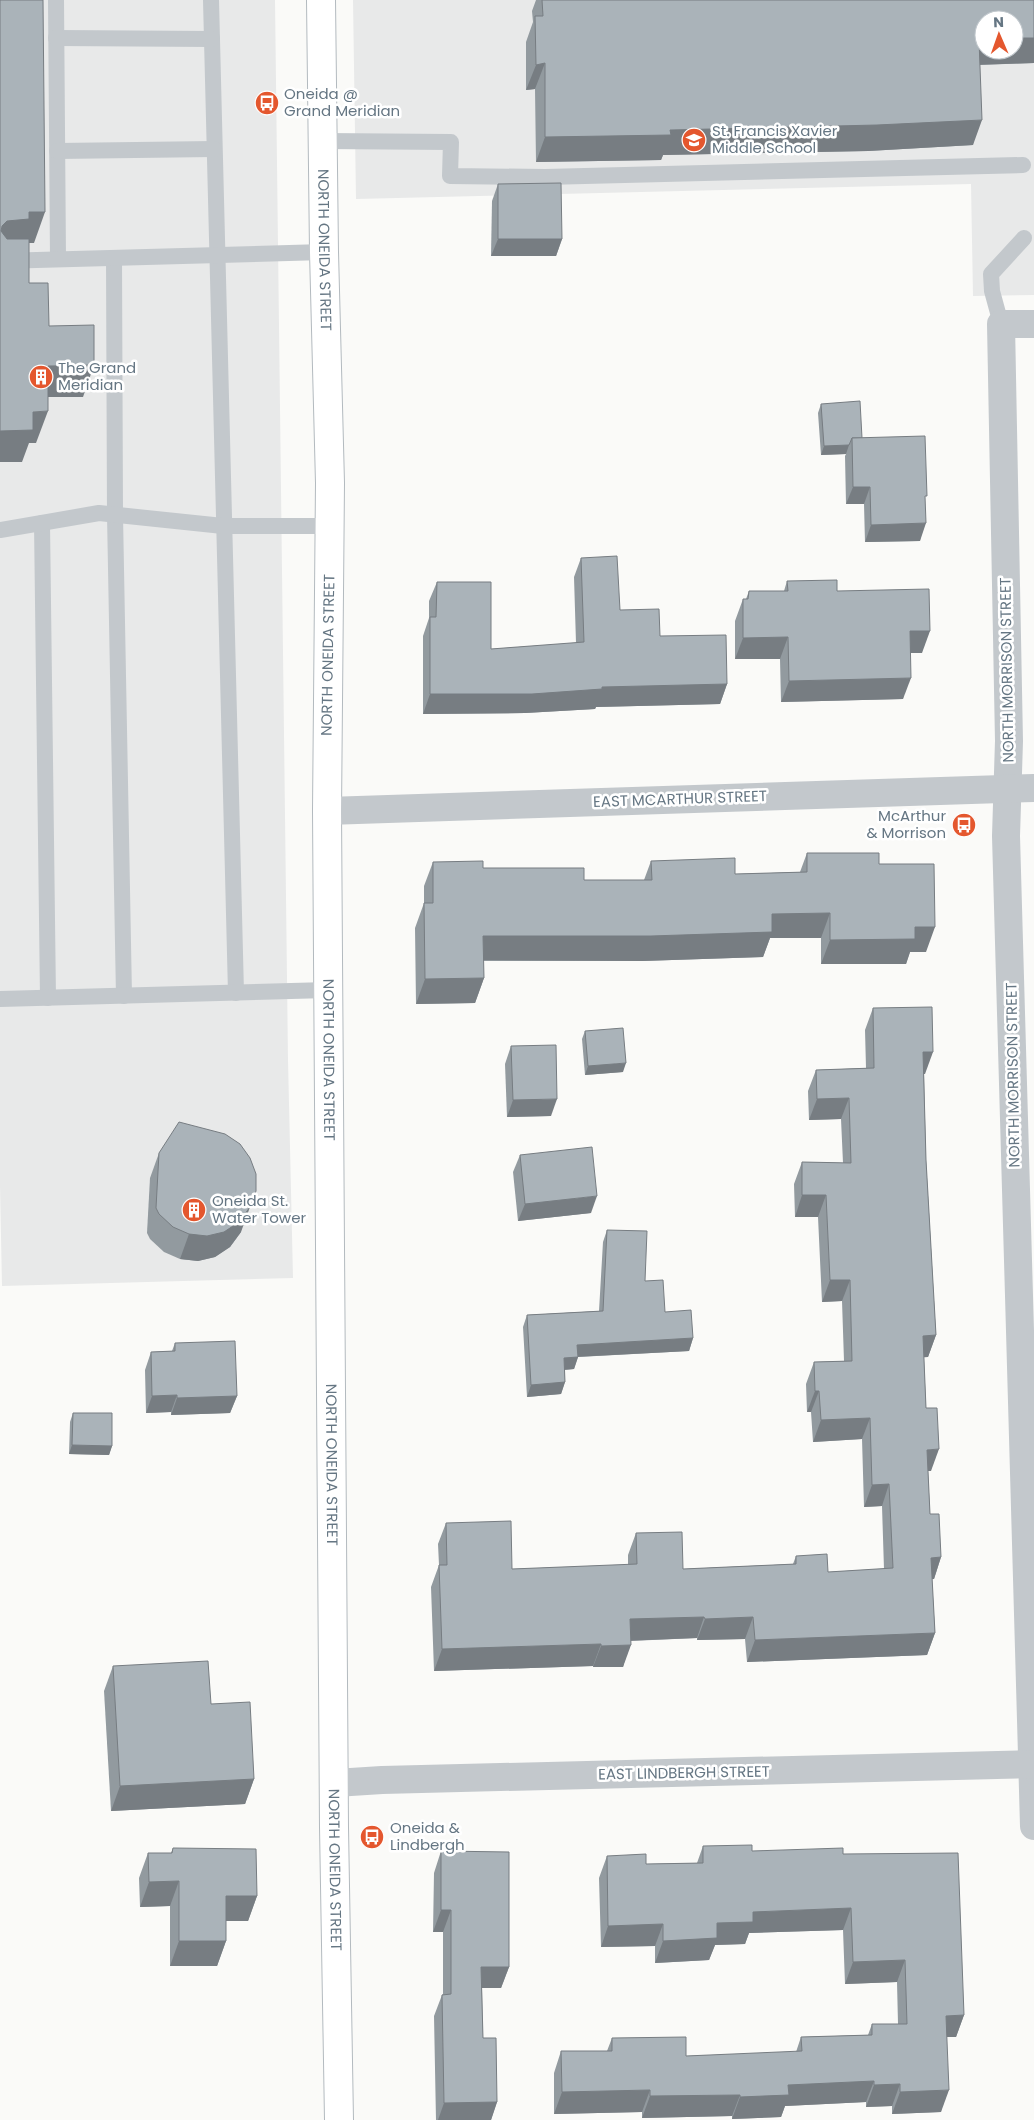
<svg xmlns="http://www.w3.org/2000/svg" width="1034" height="2120" viewBox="0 0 1034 2120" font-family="Poppins,sans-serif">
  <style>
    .built { fill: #e8e9e9; fill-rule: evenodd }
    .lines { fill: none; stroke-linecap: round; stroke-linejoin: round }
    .secondary-casing { stroke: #b3babf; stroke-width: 30 }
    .service { stroke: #c3c8cc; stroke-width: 16 }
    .minor { stroke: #c3c8cc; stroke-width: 28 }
    .secondary { stroke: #fff; stroke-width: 28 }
    .wall { fill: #929a9f }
    .shaded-wall { fill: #777d82 }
    .building { fill: #aab3b9; stroke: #777d82 }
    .labels { text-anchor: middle; stroke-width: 5; stroke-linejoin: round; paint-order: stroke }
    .poi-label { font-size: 15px; fill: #657683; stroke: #fff; text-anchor: start }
    .street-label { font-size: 15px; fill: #657683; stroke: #fff }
  </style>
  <rect width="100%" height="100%" fill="#fafaf8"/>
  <g class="built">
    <path d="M0,0H275L288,1060L293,1278L2,1286L0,1186Z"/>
    <path d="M353,0H1034V295L973,296L971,184L356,199ZM984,20H1014V50H984Z"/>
  </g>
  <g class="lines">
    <g class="secondary-casing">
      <g id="secondary">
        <path id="s1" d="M321,0L324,252L330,483L327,811L334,1827L339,2120"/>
      </g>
    </g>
    <g class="service">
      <path d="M56,0L58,259"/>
      <path d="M211,0L236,993"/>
      <path d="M56,38L212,39"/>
      <path d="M323,141L451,142L450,176L545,177L1023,165"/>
      <path d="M57,151L214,149"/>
      <path d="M114,258L115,515L124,996"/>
      <path d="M0,261L324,252"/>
      <path d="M1001,324L992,291L991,274L1024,238"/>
      <path d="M42,523L48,998"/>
      <path d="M0,530L99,513L223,526H330"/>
      <path d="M0,999L328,990"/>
    </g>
    <g class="minor">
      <path d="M1034,324H1001L1009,741L1006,836L1034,1826"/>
      <path d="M327,811L1034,788"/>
      <path d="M335,1783L382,1780L1034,1764"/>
    </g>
    <use href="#secondary" class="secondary"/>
  </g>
  <g class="wall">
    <path d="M536,0H1034V63L980,65L973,145L868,151L663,155L661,160L536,162L535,89L526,90V42L533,22L532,11Z"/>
    <path d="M498,184L562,239L556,256H491L492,201Z"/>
    <path d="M821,404L862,438L925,500L920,541L865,542L864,504H846L845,456L846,454L821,455L818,413Z"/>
    <path d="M581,558L620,610L660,636L727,684L720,704L596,707L595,709L525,713L423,714V636L429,618V601L437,582L491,649L576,643L574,577Z"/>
    <path d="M787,581L837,591L922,653H910L903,699L781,702L780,659H735V621L743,599H746L749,591H784Z"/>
    <path d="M807,853L879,864L926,952H910L906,964H821V938H770L763,957L642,961H483L484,978L475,1003L416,1004L415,928L424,903V886L433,862L584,880H644L651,861L735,874L800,872Z"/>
    <path d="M873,1008L925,1074H924L926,1160L936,1335L928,1357H924L926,1408L931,1471H928L930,1514L941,1557L934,1579H932L935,1633L927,1655L747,1662L745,1639L697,1640V1638L630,1641L623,1667H593V1666L434,1671L431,1587L439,1565L438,1544L446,1523L512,1569L628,1565V1555L636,1533L683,1569L793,1564L796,1556L828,1572L884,1569L882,1506L864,1507L862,1439L813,1442L811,1412H807L806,1384L814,1362L844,1361L842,1301L822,1302L818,1217H795L794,1184L802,1162L843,1163L841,1119L809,1120L808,1091L816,1070L866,1068L865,1030Z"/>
    <path d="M585,1031L623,1072L585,1075L582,1039Z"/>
    <path d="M511,1046L551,1116L507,1117L505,1064Z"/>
    <path d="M159,1153L241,1232L230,1247L215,1257L198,1261L180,1259L164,1252L150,1239L147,1233L150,1178Z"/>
    <path d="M520,1155L591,1213L518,1221L513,1172Z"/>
    <path d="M607,1230L645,1281L665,1312L693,1338L689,1351L578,1357L574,1369L565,1370V1382L561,1394L527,1397L523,1327L527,1315L599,1311L603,1242Z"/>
    <path d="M175,1343L237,1396L230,1413L171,1415V1412L146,1413L145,1370L151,1352L172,1351Z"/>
    <path d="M73,1413L112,1446L109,1455L69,1454L70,1422Z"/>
    <path d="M113,1666L211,1704L254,1779L245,1804L111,1811L104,1691Z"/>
    <path d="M703,1846L752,1851L843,1854L964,2015L956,2037H947L941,2112L892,2114V2106L866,2107V2102L785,2106L781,2117L732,2119V2116L642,2118V2112L554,2114V2073L561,2051H607L612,2038L686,2056L796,2052L801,2037L868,2035L872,2024H898L897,1982L845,1984L843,1930L749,1933L745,1944L715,1945L709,1960L655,1963V1946L601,1947L599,1878L607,1856L646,1864L697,1863Z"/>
    <path d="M173,1848L257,1896L248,1921H226V1941L217,1966H170V1906L140,1907L139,1878L148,1853H171Z"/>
    <path d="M441,1851L509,1967L501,1988H482L483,2038L497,2102L491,2120H436L434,2016L442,1995L443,1994V1932H433L434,1873Z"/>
  </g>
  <g class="shaded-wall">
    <path d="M1014,38H1034V63L970,65L979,40L984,39V50H1014Z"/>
    <path d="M545,63L535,89L526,90L536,65Z"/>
    <path d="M982,120L973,145L868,151L663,155L661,160L536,162L545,137L670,130Z"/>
    <path d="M29,212H45L34,243H20L18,250L0,232L2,226L7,221Z"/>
    <path d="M498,239H562L556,256H491Z"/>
    <path d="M94,365L83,397H36L48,366Z"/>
    <path d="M48,411L36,443H29L22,462H0V431L33,412Z"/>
    <path d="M849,445L846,454L821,455L824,446Z"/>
    <path d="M853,487H870L864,504H846Z"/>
    <path d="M926,523L920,541L865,542L871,525Z"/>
    <path d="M910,631H930L922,653H902Z"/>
    <path d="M788,637L780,659H735L743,638Z"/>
    <path d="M911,678L903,699L781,702L789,681Z"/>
    <path d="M727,684L720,704L596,707L595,709L525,713L423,714L430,694L602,687Z"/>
    <path d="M830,913L821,938H770L763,957L642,961L474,960L483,936L772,914Z"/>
    <path d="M915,927H935L926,952H910L906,964H821L830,940Z"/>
    <path d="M484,978L475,1003L416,1004L425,979Z"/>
    <path d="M923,1052H933L925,1074H915Z"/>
    <path d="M626,1063L623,1072L585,1075L588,1066Z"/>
    <path d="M849,1098L841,1119L809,1120L817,1099Z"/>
    <path d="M557,1099L551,1116L507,1117L513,1100Z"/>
    <path d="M802,1195H826L818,1217H795Z"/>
    <path d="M597,1196L591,1213L518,1221L525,1204Z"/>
    <path d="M250,1207L241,1232L230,1247L215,1257L198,1261L180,1259L189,1234Z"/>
    <path d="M830,1280H850L842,1301L822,1302Z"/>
    <path d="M936,1335L928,1357L916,1358L923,1336Z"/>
    <path d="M693,1338L689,1351L574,1357H578L574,1369L560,1370L564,1358L577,1345Z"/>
    <path d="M565,1382L561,1394L527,1397L531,1385Z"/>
    <path d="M815,1391H819L811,1412H807Z"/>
    <path d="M177,1395L171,1412L146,1413L152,1396Z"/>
    <path d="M237,1396L230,1413L171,1415L177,1398Z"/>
    <path d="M870,1418L862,1439L813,1442L821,1420Z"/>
    <path d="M72,1445L112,1446L109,1455L69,1454Z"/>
    <path d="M939,1449L931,1471H920L927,1450Z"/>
    <path d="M889,1484L882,1506L864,1507L872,1485Z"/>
    <path d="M941,1557L934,1579L923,1580L931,1558Z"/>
    <path d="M704,1617L697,1638L622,1641L630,1619Z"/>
    <path d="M753,1617L745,1639L697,1640L705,1619Z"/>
    <path d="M935,1633L927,1655L747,1662L755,1640Z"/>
    <path d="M601,1644L593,1666L434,1671L442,1649Z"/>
    <path d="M631,1645L623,1667H593L601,1646Z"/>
    <path d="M254,1779L245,1804L111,1811L120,1786Z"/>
    <path d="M179,1881L170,1906L140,1907L149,1882Z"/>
    <path d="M226,1896H257L248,1921H217Z"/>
    <path d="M851,1908L843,1930L749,1933L745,1944L715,1945L709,1960L655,1963L663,1941L753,1912Z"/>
    <path d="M441,1910H451L443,1932H433Z"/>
    <path d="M663,1924L655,1946L601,1947L608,1926Z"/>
    <path d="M179,1941H226L217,1966H170Z"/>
    <path d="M905,1960L897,1982L845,1984L853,1962Z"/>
    <path d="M481,1967H509L501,1988H473Z"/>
    <path d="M964,2015L956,2037H938L946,2016Z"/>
    <path d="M874,2081L866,2102L785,2106L781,2117L732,2119L740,2097L788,2085Z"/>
    <path d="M900,2084L892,2106L866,2107L874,2085Z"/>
    <path d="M650,2090L642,2112L554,2114L562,2092Z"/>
    <path d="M949,2090L941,2112L892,2114L900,2092Z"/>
    <path d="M740,2095L732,2116L642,2118L650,2096Z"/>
    <path d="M497,2102L491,2120H438L444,2103Z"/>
  </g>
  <g class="building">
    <path d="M0,0H43L45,212H29V219L7,221L2,226L1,231L7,239H29V283H48L49,326L94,325V365L48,366V411L33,412V430L0,431Z"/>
    <path d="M542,0H1034V38H1014V20H984V39L979,40L982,120L877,125L670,130L671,135L545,137V63L536,65L535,16H543Z"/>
    <path d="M561,183L562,239H498V184Z"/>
    <path d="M860,401L862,438H852L849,445L824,446L821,404Z"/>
    <path d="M925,436L927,496H925L926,523L871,525L870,487H853L852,438Z"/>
    <path d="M617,556L620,610L659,609L660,636L726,635L727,684L602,687V689L532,694H430V617H436L437,582H491V649L584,642L581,558Z"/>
    <path d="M837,580V591L929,589L930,631H910L911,678L789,681L788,637L743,638V599H748L749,591H788L787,581Z"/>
    <path d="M807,853H879V864H934L935,927H915V939L830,940V913L772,914V932L651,936H483L484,978L425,979L424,903H433V862L483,861V868H584V880H652L651,861L735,858V874L807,872Z"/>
    <path d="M932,1007L933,1052H923L926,1160L936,1335L923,1336L926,1408H937L939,1449L927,1450L930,1514H939L941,1557L931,1558L935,1633L755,1640L753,1617L705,1619L704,1617L630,1619L631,1645L601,1646V1644L442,1649L439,1565H447L446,1523L511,1521L512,1569L637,1564L636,1533L682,1532L683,1569L796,1564V1556L827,1554L828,1572L893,1568L889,1484L872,1485L870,1418L821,1420L819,1391H815L814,1362L852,1361L850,1280H830L826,1195H802V1162L851,1163L849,1098L817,1099L816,1070L874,1068L873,1008Z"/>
    <path d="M623,1028L626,1063L588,1066L585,1031Z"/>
    <path d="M556,1045L557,1099L513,1100L511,1046Z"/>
    <path d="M179,1122L225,1134L240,1144L250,1158L256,1174V1191L250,1207L239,1222L224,1232L207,1236L189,1234L173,1227L159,1214L156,1208L159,1153Z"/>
    <path d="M592,1147L597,1196L525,1204L520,1155Z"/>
    <path d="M607,1230L647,1231L645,1281L663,1280L665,1312L691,1310L693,1338L577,1345L578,1357L564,1358L565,1382L531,1385L527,1315L603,1311Z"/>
    <path d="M235,1341L237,1396L177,1398V1395L152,1396L151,1352L175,1351V1343Z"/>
    <path d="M73,1413H112V1446L72,1445Z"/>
    <path d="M208,1661L211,1704L250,1702L254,1779L120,1786L113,1666Z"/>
    <path d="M752,1845V1851L843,1848V1854L958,1853L964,2015L946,2016L949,2090L900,2092V2084L874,2085V2081L788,2085L789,2095L740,2097V2095L650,2096V2090L562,2092L561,2051H612V2038L686,2037V2056L802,2051L801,2037L872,2035V2024H907L905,1960L853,1962L851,1908L753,1912V1922L717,1923V1938L663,1941V1924L608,1926L607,1856L646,1854V1864L703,1863V1846Z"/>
    <path d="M173,1848L256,1849L257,1896H226V1941H179V1881L149,1882L148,1853H172Z"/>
    <path d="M441,1851L509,1852V1967H481L483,2038H496L497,2102L444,2103L442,1995L451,1994V1910H441Z"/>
  </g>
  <defs>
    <g id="bus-disc" transform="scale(1.25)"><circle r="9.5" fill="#e4572e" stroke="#fff"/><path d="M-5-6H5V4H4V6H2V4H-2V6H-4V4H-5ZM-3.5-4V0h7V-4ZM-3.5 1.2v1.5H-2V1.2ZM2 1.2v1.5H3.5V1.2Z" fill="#fff"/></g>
    <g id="school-disc" transform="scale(1.25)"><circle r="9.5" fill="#e4572e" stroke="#fff"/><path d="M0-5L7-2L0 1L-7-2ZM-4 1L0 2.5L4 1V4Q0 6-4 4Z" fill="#fff"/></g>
    <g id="building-disc" transform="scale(1.25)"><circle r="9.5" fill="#e4572e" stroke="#fff"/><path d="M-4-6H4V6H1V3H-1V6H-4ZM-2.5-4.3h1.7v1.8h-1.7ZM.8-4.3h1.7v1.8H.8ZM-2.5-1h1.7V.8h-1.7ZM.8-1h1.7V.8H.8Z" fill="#fff"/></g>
  </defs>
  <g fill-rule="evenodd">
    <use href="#bus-disc" x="267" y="103"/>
    <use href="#school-disc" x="694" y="140"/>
    <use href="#building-disc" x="41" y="377"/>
    <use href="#bus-disc" x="964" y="825"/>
    <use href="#building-disc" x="194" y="1210"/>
    <use href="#bus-disc" x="372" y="1837"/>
  </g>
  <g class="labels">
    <g class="poi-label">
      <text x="284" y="99">Oneida @<tspan x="284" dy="17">Grand Meridian</tspan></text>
      <text x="712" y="136">St. Francis Xavier<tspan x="712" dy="17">Middle School</tspan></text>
      <text x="58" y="373">The Grand<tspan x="58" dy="17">Meridian</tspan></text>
      <text x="946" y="821" text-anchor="end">McArthur<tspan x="946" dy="17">&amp; Morrison</tspan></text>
      <text x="212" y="1206">Oneida St.<tspan x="212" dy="17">Water Tower</tspan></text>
      <text x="390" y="1833">Oneida &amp;<tspan x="390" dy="17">Lindbergh</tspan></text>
    </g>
    <g class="street-label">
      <text dy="5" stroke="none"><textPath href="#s1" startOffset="250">NORTH ONEIDA STREET</textPath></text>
      <text transform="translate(328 655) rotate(-89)" y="5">NORTH ONEIDA STREET</text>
      <text transform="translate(1007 670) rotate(-91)" y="5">NORTH MORRISON STREET</text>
      <text transform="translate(680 799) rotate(-2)" y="5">EAST MCARTHUR STREET</text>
      <text dy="5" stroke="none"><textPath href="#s1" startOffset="1060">NORTH ONEIDA STREET</textPath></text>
      <text transform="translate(1013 1075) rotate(-91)" y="5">NORTH MORRISON STREET</text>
      <text dy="5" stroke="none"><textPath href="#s1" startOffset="1465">NORTH ONEIDA STREET</textPath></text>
      <text transform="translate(684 1773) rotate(-1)" y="5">EAST LINDBERGH STREET</text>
      <text dy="5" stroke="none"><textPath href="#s1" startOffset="1870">NORTH ONEIDA STREET</textPath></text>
    </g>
  </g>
  <g transform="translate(999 35) rotate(358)"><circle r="24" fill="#ffffff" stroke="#c1c8cd"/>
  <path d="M0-4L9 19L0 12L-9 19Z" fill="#e4572e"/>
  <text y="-8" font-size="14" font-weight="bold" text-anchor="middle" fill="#657683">N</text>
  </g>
</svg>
